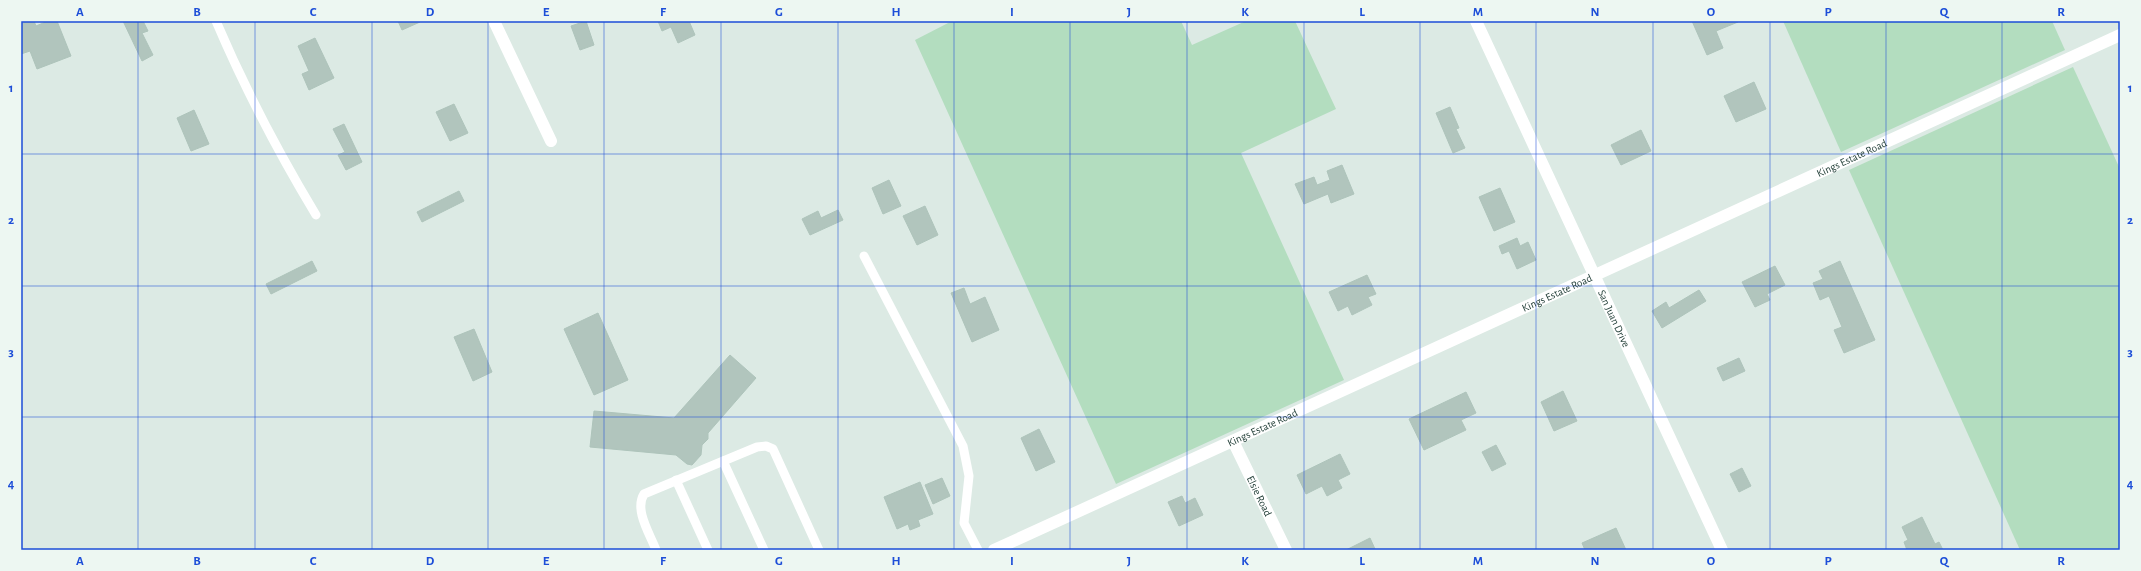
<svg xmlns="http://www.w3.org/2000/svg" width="2141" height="571" viewBox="0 0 2141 571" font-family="'Alegreya Sans',sans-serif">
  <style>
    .green { fill: #b3ddbf }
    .building { fill: #b1c5bd; stroke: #aec4bb }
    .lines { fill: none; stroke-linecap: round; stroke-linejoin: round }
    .service { stroke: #fff; stroke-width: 9 }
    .minor { stroke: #fff; stroke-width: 12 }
    .tertiary { stroke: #fff; stroke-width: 12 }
    .grid { fill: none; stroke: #1d4ed8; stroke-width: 1; stroke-opacity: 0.55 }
    .labels { text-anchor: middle; stroke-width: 3.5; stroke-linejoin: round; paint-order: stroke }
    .street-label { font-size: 11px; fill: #1d3a33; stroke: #edf7f2 }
    .neatline { fill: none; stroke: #1d4ed8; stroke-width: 1.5 }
    .grid-label { font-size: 13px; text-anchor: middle; font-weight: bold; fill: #1d4ed8 }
  </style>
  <rect width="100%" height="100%" fill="#dceae4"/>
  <g class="green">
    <path d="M952,21H1181L1192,45L1246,21H1295L1336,109L1241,153L1344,380L1116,484L915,40Z"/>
    <path d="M1783,21H2052L2065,50L1841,152Z"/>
    <path d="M2073,67L2120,169V550H2020L1849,170Z"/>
  </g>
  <g class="building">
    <path d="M28,21H34L36,26L48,21H57L71,56L37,69L30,51L21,54V24Z"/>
    <path d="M123,21H143L148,31L142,33L153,55L142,61Z"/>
    <path d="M398,21H419L420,22L402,30Z"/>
    <path d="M586,21L594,45L580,50L571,26Z"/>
    <path d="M658,21H689L695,35L678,43L671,27L662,31Z"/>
    <path d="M1692,21H1738V22L1716,31L1723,48L1707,55Z"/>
    <path d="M315,38L334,78L309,90L302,74L309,71L298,46Z"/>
    <path d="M1754,82L1766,109L1736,122L1724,96Z"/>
    <path d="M454,104L468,133L450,141L436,112Z"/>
    <path d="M1450,107L1459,128L1456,129L1465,148L1453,153L1436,113Z"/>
    <path d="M194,110L209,144L191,151L177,118Z"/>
    <path d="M344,124L362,162L346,170L338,155L345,152L333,129Z"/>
    <path d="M1641,130L1651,151L1621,165L1611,145Z"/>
    <path d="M1342,165L1354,194L1331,203L1328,194L1304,204L1295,184L1314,177L1317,185L1330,180L1327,171Z"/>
    <path d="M889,180L901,206L883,214L872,188Z"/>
    <path d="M1500,188L1515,222L1494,231L1479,197Z"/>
    <path d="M459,191L464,201L422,222L417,212Z"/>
    <path d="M925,206L938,235L917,245L903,216Z"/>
    <path d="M838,210L843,220L810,235L802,219L818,211L821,218Z"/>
    <path d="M1517,238L1520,246L1528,242L1536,260L1517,269L1509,251L1502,254L1499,246Z"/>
    <path d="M312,261L317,271L271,294L266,284Z"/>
    <path d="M1840,261L1875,340L1844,353L1834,330L1842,327L1829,296L1820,300L1813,283L1823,279L1819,271Z"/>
    <path d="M1775,266L1785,285L1767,294L1770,300L1755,307L1742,282Z"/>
    <path d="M1367,275L1376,294L1368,297L1372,305L1352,315L1348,306L1338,311L1329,292Z"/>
    <path d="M964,288L970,304L985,297L999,330L972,342L951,293Z"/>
    <path d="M1699,290L1706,301L1662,328L1652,311L1666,302L1669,308Z"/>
    <path d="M598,313L628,380L594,395L564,329Z"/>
    <path d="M474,329L492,372L473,381L454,337Z"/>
    <path d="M730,355L756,378L708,433V439L702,445L701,455L692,465L687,464L676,455L590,447L594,411L674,418Z"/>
    <path d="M1739,358L1745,371L1723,381L1717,368Z"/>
    <path d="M1563,391L1577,421L1554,431L1541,402Z"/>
    <path d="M1466,392L1476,413L1461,420L1466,430L1424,450L1409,419Z"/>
    <path d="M1039,429L1055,462L1036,471L1021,438Z"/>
    <path d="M1496,445L1506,464L1492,471L1482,452Z"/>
    <path d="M1340,454L1350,474L1338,480L1342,488L1327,496L1322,486L1306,494L1297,475Z"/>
    <path d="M1742,468L1751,486L1739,492L1730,474Z"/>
    <path d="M942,478L950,496L933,504L925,485Z"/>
    <path d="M920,482L933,514L918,520L920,526L910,530L908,524L897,529L884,497Z"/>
    <path d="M1182,496L1185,503L1195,498L1203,515L1179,526L1168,502Z"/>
    <path d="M1922,517L1935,544L1939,542L1943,550H1907L1904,542L1908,540L1902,527Z"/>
    <path d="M1616,528L1626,550H1585L1582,543Z"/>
    <path d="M1370,538L1375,549L1346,550Z"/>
  </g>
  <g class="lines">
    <g class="service">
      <path d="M216,21C245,89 278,152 316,215"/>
      <path d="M864,256L963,446L969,476L964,523L978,550"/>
      <path d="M723,461L764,550"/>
      <path d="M676,480L708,550"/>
      <path d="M656,550C650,534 634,510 644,494L757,447L766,446L773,449L819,550"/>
    </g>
    <g class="minor">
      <path d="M494,21L551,141"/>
      <path id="s1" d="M1476,21L1722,550"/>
      <path id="s2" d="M1233,441L1286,550"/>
    </g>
    <path class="tertiary" id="s3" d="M994,550L2120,35"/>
  </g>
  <path class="grid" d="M138,21V550M255,21V550M372,21V550M488,21V550M604,21V550M721,21V550M838,21V550M954,21V550M1070,21V550M1187,21V550M1304,21V550M1420,21V550M1536,21V550M1653,21V550M1770,21V550M1886,21V550M2002,21V550M21,154H2120M21,286H2120M21,417H2120"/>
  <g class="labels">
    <g class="street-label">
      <text dy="4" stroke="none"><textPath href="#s3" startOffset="943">Kings Estate Road</textPath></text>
      <text dy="4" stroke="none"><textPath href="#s3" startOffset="619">Kings Estate Road</textPath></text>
      <text dy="4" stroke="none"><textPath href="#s1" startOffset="328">San Juan Drive</textPath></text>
      <text dy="4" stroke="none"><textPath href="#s3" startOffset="295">Kings Estate Road</textPath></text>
      <text dy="4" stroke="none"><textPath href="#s2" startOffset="61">Elsie Road</textPath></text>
    </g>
  </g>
  <rect width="2141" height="571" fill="none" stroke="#edf7f2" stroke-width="44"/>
  <rect x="22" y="22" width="2097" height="527" class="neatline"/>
  <g class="grid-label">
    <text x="80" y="16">A</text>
    <text x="197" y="16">B</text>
    <text x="313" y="16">C</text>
    <text x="430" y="16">D</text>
    <text x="546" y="16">E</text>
    <text x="663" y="16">F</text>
    <text x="779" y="16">G</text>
    <text x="896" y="16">H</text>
    <text x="1012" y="16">I</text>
    <text x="1129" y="16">J</text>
    <text x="1245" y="16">K</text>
    <text x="1362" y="16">L</text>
    <text x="1478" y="16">M</text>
    <text x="1595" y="16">N</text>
    <text x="1711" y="16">O</text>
    <text x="1828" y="16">P</text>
    <text x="1944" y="16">Q</text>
    <text x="2061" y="16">R</text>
    <text x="11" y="92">1</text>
    <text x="2130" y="92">1</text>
    <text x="11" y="224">2</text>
    <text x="2130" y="224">2</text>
    <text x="11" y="356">3</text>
    <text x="2130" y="356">3</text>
    <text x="11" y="488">4</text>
    <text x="2130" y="488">4</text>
    <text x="80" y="565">A</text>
    <text x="197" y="565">B</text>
    <text x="313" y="565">C</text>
    <text x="430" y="565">D</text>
    <text x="546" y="565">E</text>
    <text x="663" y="565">F</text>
    <text x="779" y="565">G</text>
    <text x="896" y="565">H</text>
    <text x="1012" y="565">I</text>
    <text x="1129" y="565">J</text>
    <text x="1245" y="565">K</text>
    <text x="1362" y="565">L</text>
    <text x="1478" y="565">M</text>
    <text x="1595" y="565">N</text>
    <text x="1711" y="565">O</text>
    <text x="1828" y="565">P</text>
    <text x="1944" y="565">Q</text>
    <text x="2061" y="565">R</text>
  </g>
</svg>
